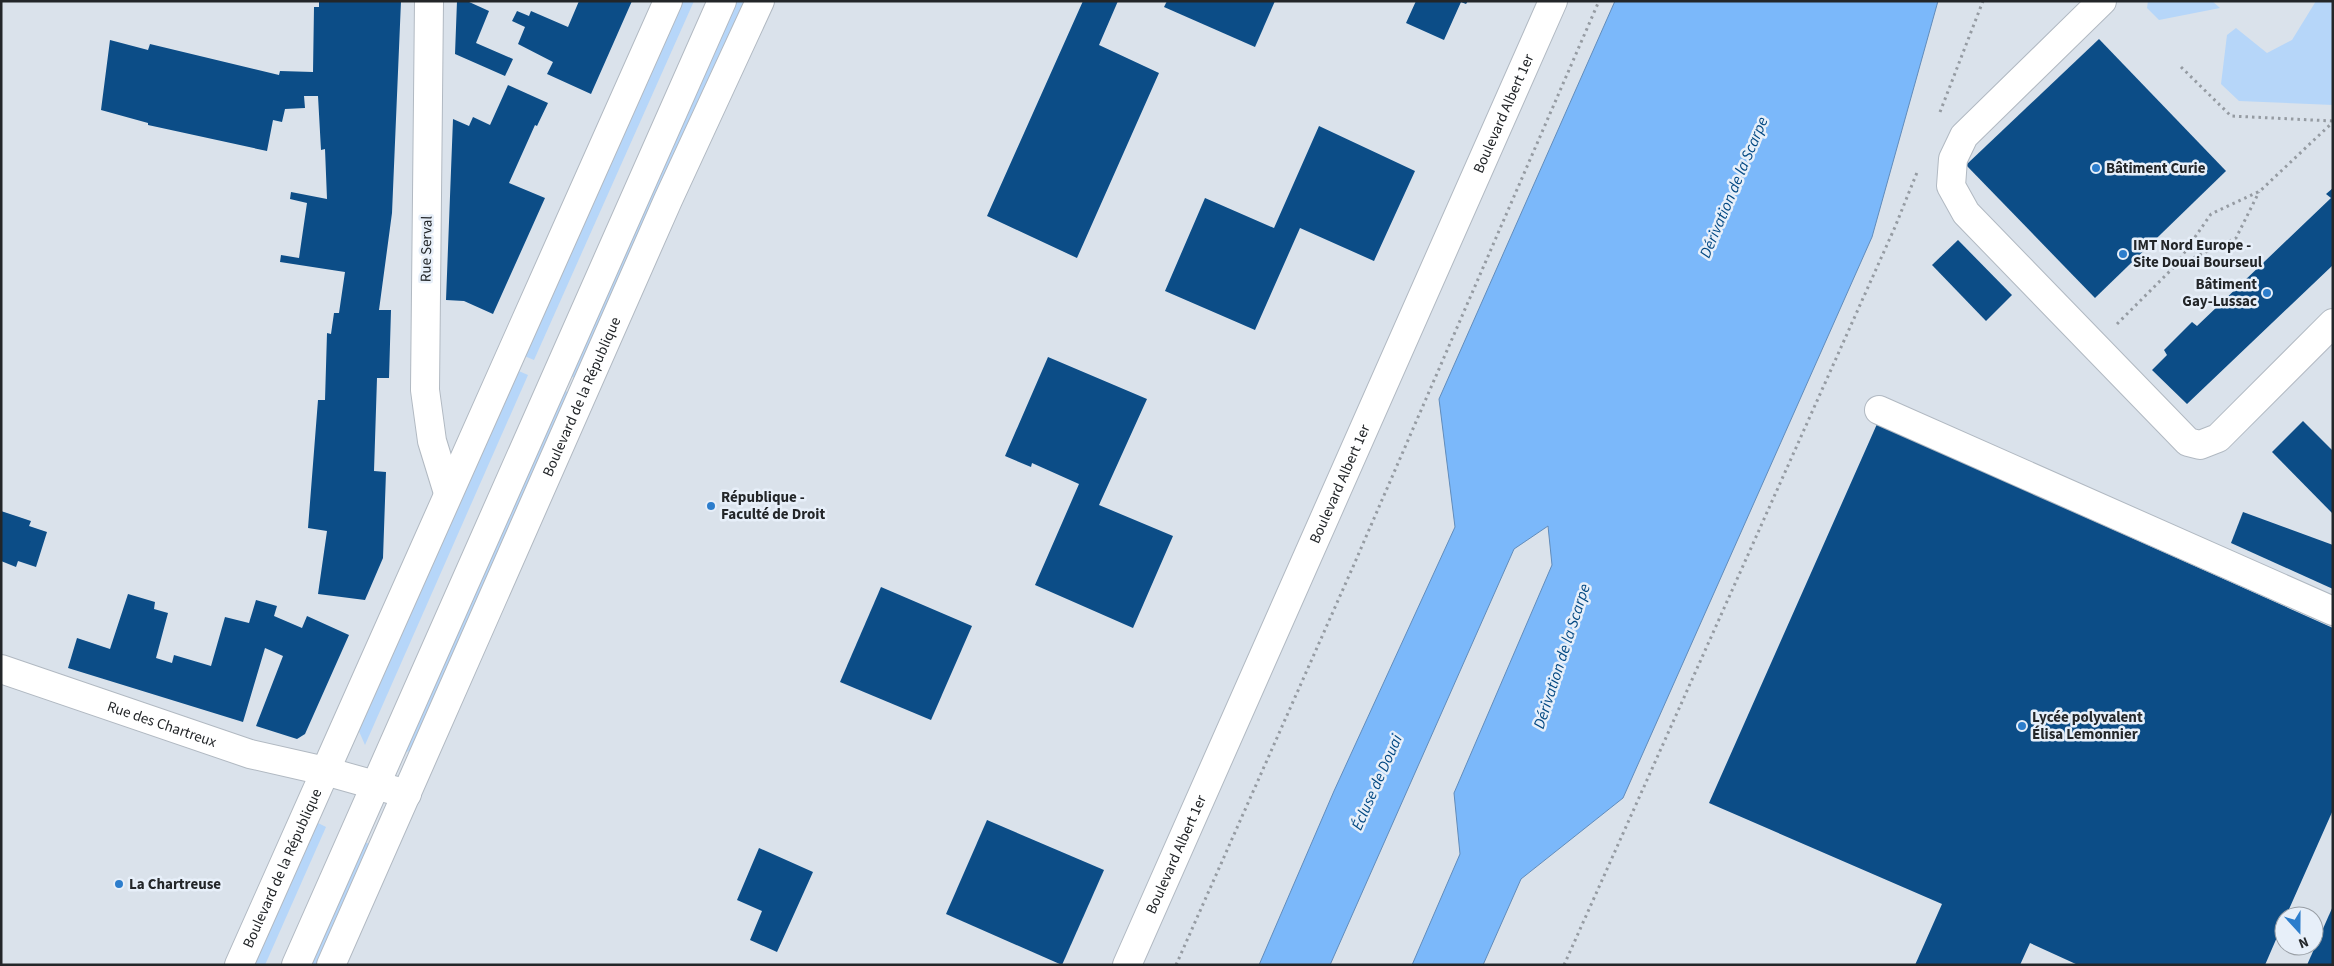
<svg xmlns="http://www.w3.org/2000/svg" width="2334" height="966" viewBox="0 0 2334 966" font-family="'Source Sans 3',sans-serif">
  <style>
    .green { fill: #b6d6f9 }
    .water { fill: #7bb8fa; stroke: #618cbb }
    .building { fill: #0c4d87 }
    .lines { fill: none; stroke-linecap: round; stroke-linejoin: round }
    .minor-casing { stroke: #b1b9c2; stroke-width: 30 }
    .major-casing { stroke: #b1b9c2; stroke-width: 30 }
    .path { stroke: #959ba2; stroke-width: 3; stroke-dasharray: 2.5 4; stroke-linecap: butt }
    .minor { stroke: #fff; stroke-width: 28 }
    .major { stroke: #fff; stroke-width: 28 }
    .poi-dot { fill: #2c7dcc; stroke: #e7eff9; stroke-width: 2 }
    .labels { text-anchor: middle; stroke-width: 5; stroke-linejoin: round; paint-order: stroke }
    .street-label { font-size: 15px; fill: #232629; stroke: #e7eff9 }
    .poi-label { font-size: 15px; font-weight: bold; fill: #232629; stroke: #e7eff9; text-anchor: start }
    .water-label { font-size: 16px; font-style: italic; fill: #024882; stroke: #e7eff9 }
  </style>
  <rect width="100%" height="100%" fill="#dae2eb"/>
  <g class="green">
    <path d="M677,1H694L534,360L522,355Z"/>
    <path d="M732,1H750L581,381L566,374Z"/>
    <path d="M2148,1H2212L2220,8L2159,20L2147,8Z"/>
    <path d="M2316,1H2333V105L2239,101L2221,84L2227,35L2236,28L2267,53L2292,40Z"/>
    <path d="M514,369L528,375L365,745L358,729Z"/>
    <path d="M560,389L573,394L415,747L402,755Z"/>
    <path d="M312,820L326,827L265,965H248Z"/>
    <path d="M360,840L374,846L321,965H305Z"/>
  </g>
  <path class="water" d="M1615,1H1938L1872,237L1623,798L1521,879L1483,965H1412L1460,854L1454,793L1552,565L1548,526L1514,549L1330,965H1259L1334,791L1455,527L1439,399Z"/>
  <g class="building">
    <path d="M319,1H401L392,213L379,310H391L389,378H377L374,471L386,472L383,558L365,600L318,594L327,531L308,528L318,400H325L327,333L331,334L334,313H339L345,272L280,262L281,255L299,258L307,203L290,199L291,192L327,199L325,149L321,150L318,96H304L305,108L285,109L282,122L273,120L267,151L148,125V123L101,110L110,40L148,50L150,44L279,75L280,71L313,72L314,7H319Z"/>
    <path d="M457,1H467L489,11L476,43L513,59L505,76L455,54Z"/>
    <path d="M579,1H632L591,94L547,74L553,62L518,44L525,27L512,21L517,11L529,16L531,11L568,27Z"/>
    <path d="M1083,1H1118L1099,45L1159,73L1077,258L987,216Z"/>
    <path d="M1167,1H1275L1255,47L1164,7Z"/>
    <path d="M1416,1H1468L1466,4L1461,2L1444,40L1406,23Z"/>
    <path d="M2099,39L2226,171L2095,298L1966,165Z"/>
    <path d="M508,85L548,103L537,126L535,125L509,183L545,198L493,314L464,301L446,300L453,119L469,126L473,117L490,125Z"/>
    <path d="M1319,126L1415,171L1374,261L1300,228L1255,330L1165,291L1205,198L1274,228Z"/>
    <path d="M2333,188V265L2187,404L2152,370L2167,355L2164,350L2192,322L2197,326L2331,198L2326,194Z"/>
    <path d="M1958,240L2012,295L1986,321L1932,265Z"/>
    <path d="M1048,357L1147,399L1099,505L1173,536L1133,628L1035,585L1079,484L1032,463L1031,467L1005,456Z"/>
    <path d="M2303,421L2333,451V514L2272,452Z"/>
    <path d="M1877,424L2333,628V810L2286,916H2284V921L2265,965H2078L2030,943L2020,965H1915L1942,904L1709,803Z"/>
    <path d="M1,511L31,521L29,526L47,532L36,567L18,561L16,567L1,561Z"/>
    <path d="M2243,512L2333,545V589L2231,543Z"/>
    <path d="M881,587L972,626L931,720L840,682Z"/>
    <path d="M128,594L155,602L154,609L168,613L156,658L172,663L174,655L211,666L225,617L249,623L256,600L277,606L274,616L302,628L307,616L349,635L305,734L297,739L256,726L283,656L265,648L243,722L68,668L77,638L110,649Z"/>
    <path d="M987,820L1104,870L1062,965L946,914Z"/>
    <path d="M759,848L813,872L777,952L750,940L762,911L737,900Z"/>
    <path d="M2333,906V965H2307Z"/>
  </g>
  <g class="lines">
    <g class="minor-casing">
      <g id="minor">
        <path d="M429,1L425,390L432,441L448,493"/>
        <path d="M2102,1L1964,136L1953,159L1951,186L1966,213L2188,442L2200,445L2218,438L2333,323"/>
        <path d="M1879,410L2333,611"/>
        <path id="s1" d="M1,669L250,754L325,771"/>
        <path d="M296,965L722,1"/>
        <path id="s2" d="M1127,965L1553,1"/>
      </g>
    </g>
    <g class="major-casing">
      <g id="major">
        <path d="M325,771L407,794"/>
        <path id="s3" d="M239,965L668,1"/>
        <path id="s4" d="M331,965L668,200L760,1"/>
      </g>
    </g>
    <g class="path">
      <path d="M2181,67L2231,116L2333,121"/>
      <path d="M1940,112L1983,1"/>
      <path d="M2176,266L2236,238L2259,192"/>
      <path d="M2117,324L2175,266L2211,214L2260,191L2333,122"/>
      <path d="M1176,965L1352,569L1599,1"/>
      <path d="M1564,965L1895,227L1918,170"/>
    </g>
    <use href="#minor" class="minor"/>
    <use href="#major" class="major"/>
  </g>
  <g class="poi-dot">
    <circle cx="2096" cy="168" r="5"/>
    <circle cx="2123" cy="254" r="5"/>
    <circle cx="2267" cy="293" r="5"/>
    <circle cx="711" cy="506" r="5"/>
    <circle cx="2022" cy="726" r="5"/>
    <circle cx="119" cy="884" r="5"/>
  </g>
  <g class="labels">
    <g class="street-label">
      <text dy="5" stroke="none"><textPath href="#s2" startOffset="931">Boulevard Albert 1er</textPath></text>
      <text transform="translate(426 249) rotate(-89)" y="5">Rue Serval</text>
      <text dy="5" stroke="none"><textPath href="#s4" startOffset="621">Boulevard de la République</textPath></text>
      <text dy="5" stroke="none"><textPath href="#s2" startOffset="526">Boulevard Albert 1er</textPath></text>
      <text dy="5" stroke="none"><textPath href="#s1" startOffset="170">Rue des Chartreux</textPath></text>
      <text dy="5" stroke="none"><textPath href="#s2" startOffset="121">Boulevard Albert 1er</textPath></text>
      <text dy="5" stroke="none"><textPath href="#s3" startOffset="106">Boulevard de la République</textPath></text>
    </g>
    <g class="poi-label">
      <text x="2106" y="173">Bâtiment Curie</text>
      <text x="2133" y="250">IMT Nord Europe -<tspan x="2133" dy="17">Site Douai Bourseul</tspan></text>
      <text x="2257" y="289" text-anchor="end">Bâtiment<tspan x="2257" dy="17">Gay-Lussac</tspan></text>
      <text x="721" y="502">République -<tspan x="721" dy="17">Faculté de Droit</tspan></text>
      <text x="2032" y="722">Lycée polyvalent<tspan x="2032" dy="17">Élisa Lemonnier</tspan></text>
      <text x="129" y="889">La Chartreuse</text>
    </g>
    <g class="water-label">
      <text transform="translate(1733 187) rotate(-67)" y="6">Dérivation de la Scarpe</text>
      <text transform="translate(1561 656) rotate(-72)" y="6">Dérivation de la Scarpe</text>
      <text transform="translate(1376 782) rotate(-66)" y="6">Écluse de Douai</text>
    </g>
  </g>
  <rect width="2334" height="966" fill="none" stroke="#232629" stroke-width="5"/>
  <g transform="translate(2299 931) rotate(159)"><circle r="24" fill="#e7eff9" stroke="#999fa6"/>
  <path d="M0-4L9 19L0 12L-9 19Z" fill="#2c7dcc"/>
  <text y="-8" font-size="14" font-weight="bold" text-anchor="middle" fill="#232629">N</text>
  </g>
</svg>
